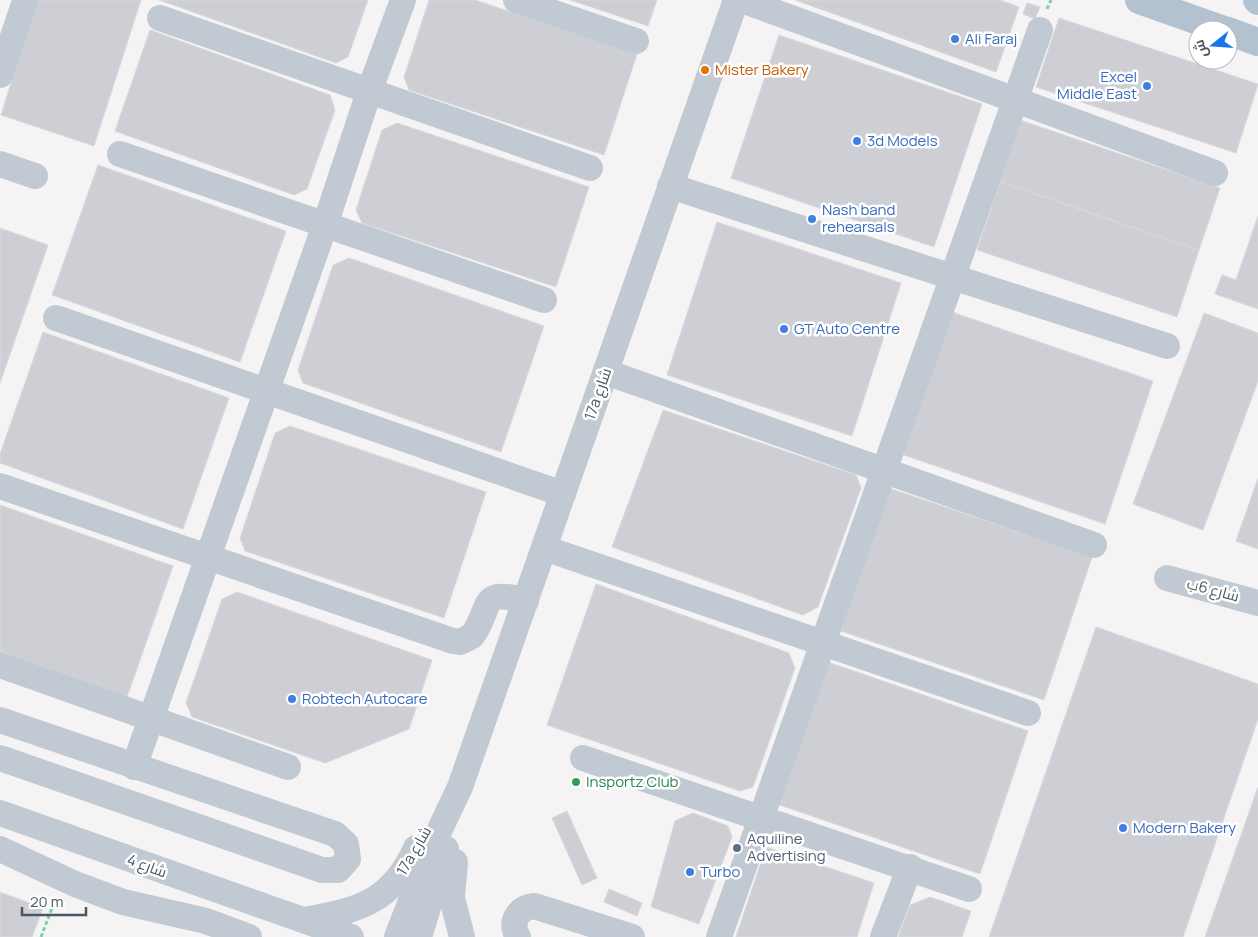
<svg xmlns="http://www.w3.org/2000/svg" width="1258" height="937" viewBox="0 0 1258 937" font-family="Manrope,Cairo,sans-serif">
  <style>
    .building { fill: #cdcfd5; stroke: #d7d9de }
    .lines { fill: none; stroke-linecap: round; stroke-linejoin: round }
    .path { stroke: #7ad0a6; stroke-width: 3; stroke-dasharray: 4 2.5; stroke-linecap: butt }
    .minor { stroke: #c1cad2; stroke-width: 26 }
    .major { stroke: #b3c2d1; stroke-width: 28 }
    .shop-dot { fill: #3f7fe0; stroke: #fff; stroke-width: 2 }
    .food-dot { fill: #e8710a; stroke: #fff; stroke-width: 2 }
    .leisure-dot { fill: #2e9e5b; stroke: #fff; stroke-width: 2 }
    .service-dot { fill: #5c6f8a; stroke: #fff; stroke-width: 2 }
    .labels { text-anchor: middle; stroke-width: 5; stroke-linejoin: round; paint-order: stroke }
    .shop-label { font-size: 15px; fill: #366cbe; stroke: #fff; text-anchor: start }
    .food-label { font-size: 15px; fill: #c56008; stroke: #fff; text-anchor: start }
    .street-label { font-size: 15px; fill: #4a5661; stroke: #fff }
    .leisure-label { font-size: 15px; fill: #27864d; stroke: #fff; text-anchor: start }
    .service-label { font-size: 15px; fill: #4e5e75; stroke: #fff; text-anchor: start }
  </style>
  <rect width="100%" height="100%" fill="#f5f3f3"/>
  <g class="building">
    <path d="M37,0H141L94,146L1,115Z"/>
    <path d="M159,0H368L348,57L336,63Z"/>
    <path d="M429,0H475L637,54L604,155L409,90L404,77Z"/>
    <path d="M570,0H657L648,26Z"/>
    <path d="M795,0H1000L1019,7L996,72Z"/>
    <path d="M1027,3L1040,7L1035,19L1023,14Z"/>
    <path d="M1059,18L1258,84L1236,153L1036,87Z"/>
    <path d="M150,30L330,95L335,110L307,189L294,195L115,131Z"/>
    <path d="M779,35L982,104L934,247L731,178Z"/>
    <path d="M1020,120L1220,188L1199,250L1000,182Z"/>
    <path d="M397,123L589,187L556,287L362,223L356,210L382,130Z"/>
    <path d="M98,165L286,231L240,362L52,295Z"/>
    <path d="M1000,182L1199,250L1177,317L977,250Z"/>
    <path d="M1258,216V309L1215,294L1222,275L1236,280Z"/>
    <path d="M717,222L901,283L852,436L667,375Z"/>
    <path d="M0,228L48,245L0,383Z"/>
    <path d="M349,258L544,326L501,452L303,383L298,370L333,265Z"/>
    <path d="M949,311L1153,381L1105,524L901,454Z"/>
    <path d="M1204,313L1258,333V381L1203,530L1133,504Z"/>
    <path d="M43,332L229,398L183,529L0,463V454Z"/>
    <path d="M663,410L856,475L861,488L818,607L803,615L612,547Z"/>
    <path d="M290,426L486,492L444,618L245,551L240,538L275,433Z"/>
    <path d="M1258,478V549L1236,541Z"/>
    <path d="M889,488L1092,557L1044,700L841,631Z"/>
    <path d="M0,505L173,566L127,697L0,651Z"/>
    <path d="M596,584L789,653L795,668L753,787L740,791L547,725Z"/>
    <path d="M237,592L432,660L409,729L325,763L192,717L186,703L222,599Z"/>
    <path d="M1096,627L1258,684V719L1183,937H989Z"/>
    <path d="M825,661L1028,731L980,874L777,804Z"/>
    <path d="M1258,787V937H1205Z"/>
    <path d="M567,811L597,878L582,885L552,818Z"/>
    <path d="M693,813L728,826L732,837L699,924L651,907L675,821Z"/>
    <path d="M766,847L874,883L857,937H736Z"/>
    <path d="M609,889L642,903L637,916L604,902Z"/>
    <path d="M0,892L43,908L32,937H0Z"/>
    <path d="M930,897L971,911L962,937H898L910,905Z"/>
  </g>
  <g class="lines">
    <g class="path">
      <path d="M1047,9L1051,0"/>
      <path d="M41,937L55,900"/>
    </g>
    <g class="minor">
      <path d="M516,0L636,41"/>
      <path d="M742,0L1215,173"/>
      <path d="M160,18L590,168"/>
      <path d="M0,75L25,1"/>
      <path d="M120,154L544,300"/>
      <path d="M0,164L35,176"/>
      <path d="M670,186L1167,346"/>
      <path d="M56,318L563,494"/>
      <path d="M606,372L1094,545"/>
      <path d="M0,486L453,641L460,642L472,636C493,608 477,587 526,601"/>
      <path d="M544,548L1028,713"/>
      <path d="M1167,578L1258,603"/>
      <path d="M0,665L288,767"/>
      <path d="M0,720L335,834L346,844L348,859L338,870H322L0,758"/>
      <path d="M583,758L969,889"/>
      <path d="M134,767L325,225L369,92L403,0"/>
      <path d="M0,813L351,937"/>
      <path d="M0,849L75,884L123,902L206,921L249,937"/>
      <path d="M455,862L452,898L462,937"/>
      <path d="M305,920C359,910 392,902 416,848"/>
      <path d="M397,937L433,844L460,787L736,0"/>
      <path d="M419,937L446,849"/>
      <path d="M518,937C509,922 518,908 534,906L632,937"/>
      <path d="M719,937L1040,30"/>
      <path d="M883,937L910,867"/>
    </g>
    <g class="major">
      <path d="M1139,0L1224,30"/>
      <path d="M1257,0L1258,1"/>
      <path d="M1228,31L1258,42"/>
    </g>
  </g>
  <g class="shop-dot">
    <circle cx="955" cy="39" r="5"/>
    <circle cx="1147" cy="86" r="5"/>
    <circle cx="857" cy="141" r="5"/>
    <circle cx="812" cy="219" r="5"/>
    <circle cx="784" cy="329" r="5"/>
    <circle cx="292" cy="699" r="5"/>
    <circle cx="1123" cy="828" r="5"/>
    <circle cx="690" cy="872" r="5"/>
  </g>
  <circle class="food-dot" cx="705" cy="70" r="5"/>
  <circle class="leisure-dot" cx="576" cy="782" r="5"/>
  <circle class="service-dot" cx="737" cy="848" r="5"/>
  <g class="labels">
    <g class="shop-label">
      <text x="965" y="44">Ali Faraj</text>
      <text x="1137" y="82" text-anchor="end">Excel<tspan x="1137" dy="17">Middle East</tspan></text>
      <text x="867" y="146">3d Models</text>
      <text x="822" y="215">Nash band<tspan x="822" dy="17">rehearsals</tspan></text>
      <text x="794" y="334">GT Auto Centre</text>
      <text x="302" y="704">Robtech Autocare</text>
      <text x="1133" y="833">Modern Bakery</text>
      <text x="700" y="877">Turbo</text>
    </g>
    <g class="food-label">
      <text x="715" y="75">Mister Bakery</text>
    </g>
    <g class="street-label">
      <text transform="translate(598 394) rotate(-71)" y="5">17a شارع</text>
      <text transform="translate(1213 590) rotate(15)" y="5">شارع 6ب</text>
      <text transform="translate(414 851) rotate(-60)" y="5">17a شارع</text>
      <text transform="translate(147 866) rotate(20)" y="5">شارع 4</text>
    </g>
    <g class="leisure-label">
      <text x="586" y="787">Insportz Club</text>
    </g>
    <g class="service-label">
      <text x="747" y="844">Aquiline<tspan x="747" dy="17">Advertising</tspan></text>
    </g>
  </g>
  <g transform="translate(1213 45) rotate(253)"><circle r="24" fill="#ffffff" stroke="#b7bbc0"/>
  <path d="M0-4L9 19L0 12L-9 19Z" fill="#1a73e8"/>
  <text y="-8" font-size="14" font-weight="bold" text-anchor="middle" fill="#4a5661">ش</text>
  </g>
  <path d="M22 907v8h64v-8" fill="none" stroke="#4a5661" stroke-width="2.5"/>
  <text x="30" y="907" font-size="15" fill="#4a5661" stroke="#ffffff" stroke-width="4" paint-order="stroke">20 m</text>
</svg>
